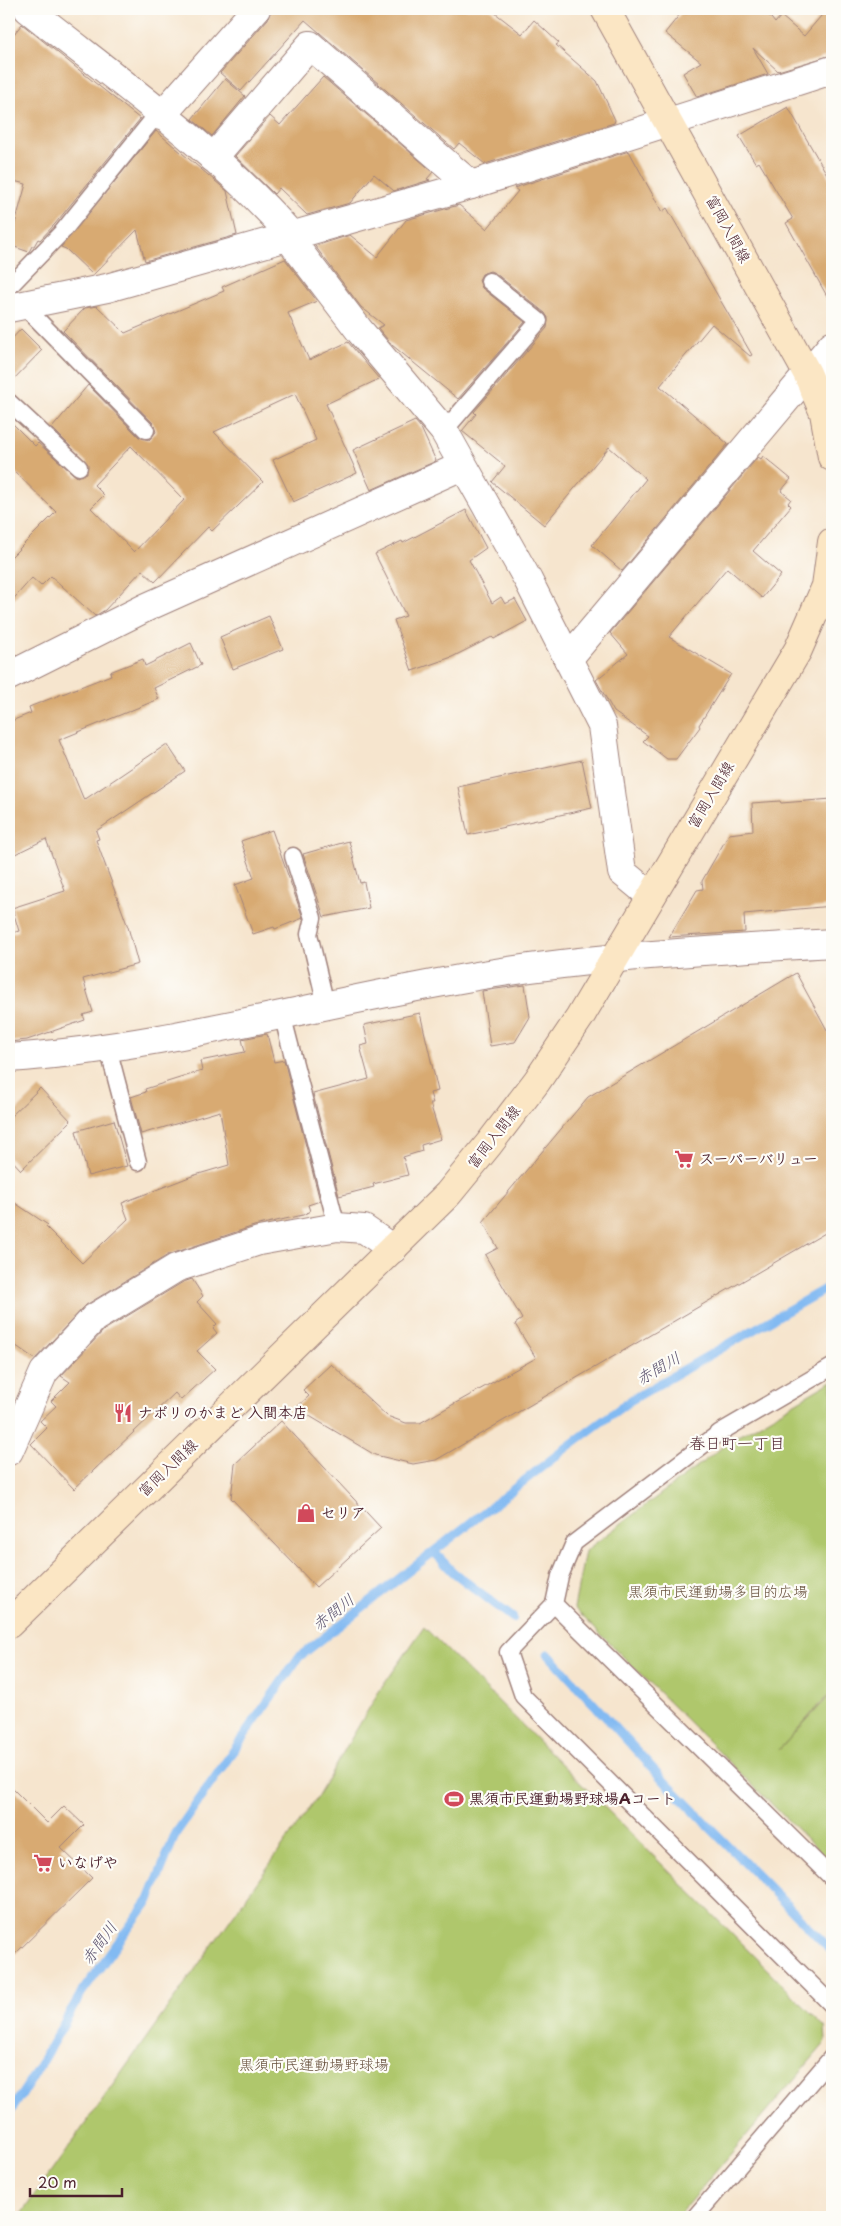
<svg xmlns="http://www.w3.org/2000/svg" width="841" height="2226" viewBox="0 0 841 2226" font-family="'Playpen Sans','Klee One',sans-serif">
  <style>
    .green { fill: #afc76c; stroke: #7c734c }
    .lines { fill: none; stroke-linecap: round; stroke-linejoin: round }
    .stream { stroke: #82baf2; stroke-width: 9 }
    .building { fill: #d8aa72; fill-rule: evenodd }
    .service-casing { stroke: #a0827c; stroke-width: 19 }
    .minor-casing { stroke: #a0827c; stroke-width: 30 }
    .secondary-casing { stroke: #a0827c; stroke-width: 30 }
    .service { stroke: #fff; stroke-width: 16 }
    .minor { stroke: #fff; stroke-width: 28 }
    .secondary { stroke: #fbe6c4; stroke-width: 28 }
    .labels { text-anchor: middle; stroke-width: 4.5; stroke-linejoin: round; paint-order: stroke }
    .street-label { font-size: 15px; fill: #4a1f2b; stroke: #fdfcf7 }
    .poi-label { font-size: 15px; font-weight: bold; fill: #4a1f2b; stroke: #fdfcf7; text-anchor: start }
    .park-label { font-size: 15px; fill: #68513e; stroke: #fdfcf7 }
    .water-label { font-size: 16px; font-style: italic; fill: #5e5571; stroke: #fdfcf7 }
    .neighbourhood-label { font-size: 16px; fill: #4a1f2b; stroke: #fdfcf7 }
  </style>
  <rect width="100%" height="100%" fill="#fdfcf7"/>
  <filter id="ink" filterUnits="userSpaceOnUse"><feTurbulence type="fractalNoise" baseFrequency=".02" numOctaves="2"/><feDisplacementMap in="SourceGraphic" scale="10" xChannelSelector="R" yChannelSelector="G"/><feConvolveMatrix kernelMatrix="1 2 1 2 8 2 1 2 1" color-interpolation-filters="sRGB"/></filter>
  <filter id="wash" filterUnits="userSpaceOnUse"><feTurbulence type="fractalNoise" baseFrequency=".0096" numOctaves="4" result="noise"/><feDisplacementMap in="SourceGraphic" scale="20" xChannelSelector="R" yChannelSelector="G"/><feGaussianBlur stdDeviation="1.12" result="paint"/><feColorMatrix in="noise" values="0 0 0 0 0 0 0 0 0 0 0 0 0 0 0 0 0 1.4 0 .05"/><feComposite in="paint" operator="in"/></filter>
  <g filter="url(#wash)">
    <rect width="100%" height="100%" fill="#f6e5ce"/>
    <g class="green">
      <path d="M832,1381V1691L779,1750L832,1693V1864L574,1608L585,1551L732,1440Z"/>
      <path d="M424,1627L825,2027L826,2042L677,2217H19L314,1802L378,1693Z"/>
    </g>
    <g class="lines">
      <g class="stream">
        <path d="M434,1552L453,1572L513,1618"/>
        <path d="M548,1654L667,1784L832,1951"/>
        <path d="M9,2114L31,2080L82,1992L149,1900L176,1833L299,1657L566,1448L631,1400L832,1285"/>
      </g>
    </g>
    <g id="blocks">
      <g class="building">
        <path d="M271,9H490L522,34L534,20L559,43L556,45L597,81L615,120L614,123L485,164L459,143L454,149L305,20L241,91L220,73L268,19Z"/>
        <path d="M684,9H764L775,23L781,16L804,36L827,9H832V55L778,71L753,48L768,74L697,97L683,73L701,62L665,33Z"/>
        <path d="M22,24L140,119L55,224L40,240L38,239L34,246H32L29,252L9,245L26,184L9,180V40Z"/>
        <path d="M323,77L433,172L427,179L430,180L394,191L374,174L350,203L307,215L279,188L274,194L235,156L270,116L280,125Z"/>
        <path d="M225,79L245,96L212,136L192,119Z"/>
        <path d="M788,107L832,183V305L786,223L793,219L759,162L756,164L739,136Z"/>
        <path d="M156,131L227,191L237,235L145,261L137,230L93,275L66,249L61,247Z"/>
        <path d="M629,151L662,212L667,208L752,355L750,356L712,324L660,386L728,444L622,571L592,545L646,479L609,447L544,525L492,482L505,466L462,431L476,414L474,412L547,328L548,318L545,313L495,273L490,271L482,274L479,280L482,288L525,322L458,399L392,345L378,328L384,325L361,307L315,246L350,235L377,257L406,220L459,205L487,229L518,191L514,188Z"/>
        <path d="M285,259L317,301L288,313L309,360L348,342L379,379L326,404L357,473L293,502L273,460L316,440L295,394L214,432L263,482L212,531L208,527L155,582L142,570L105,610L95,616L51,576L41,586L32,578L9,604V559L56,512L9,466V420L35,446L38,443L77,477L87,473L88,464L52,428L88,385L139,437L149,440L156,432L153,423L63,331L85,308L97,306L125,333L224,291L222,287ZM131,446L184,500L134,552L91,508L104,495L94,485Z"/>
        <path d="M21,329L42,350L9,384V342Z"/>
        <path d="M415,421L421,428L436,461L371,490L353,450Z"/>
        <path d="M763,456L791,479L781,491L791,499L788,503L791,506L753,551L781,575L762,598L727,568L669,637L731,674L699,725L700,727L676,759H667L643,741L648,736L614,712L596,680L628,654L610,633L758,457L761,459Z"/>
        <path d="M466,510L486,548L469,560L492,603L501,597L505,604L515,599L527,621L494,639L492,637L452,657L412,671L394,620L406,616L375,554L402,541L403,543Z"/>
        <path d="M269,616L283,649L233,669L220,637Z"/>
        <path d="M191,643L201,665L154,688L159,699L59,740L84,800L167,744L185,771L96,831L99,839L96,840L128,927L138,964L83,979L93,1012L83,1015L85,1020L27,1040L9,1042V934L19,931L12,908L65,891L46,839L9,857V722L31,713L29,707L111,675L110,672L143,659L145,666Z"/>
        <path d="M582,760L592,808L468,835L458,787Z"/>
        <path d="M832,799V906L744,914L745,932L669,937L697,890L703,889L702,881L729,834L753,831L752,803L780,801L781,803Z"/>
        <path d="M272,830L303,918L275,929L274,927L253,934L235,885L254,878L241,841Z"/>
        <path d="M349,841L360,883L364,882L369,908L324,917L303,854Z"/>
        <path d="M796,973L832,1039V1229L436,1460L413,1464L375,1455L296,1408L309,1396L303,1390L331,1364L387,1416L406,1423H420L536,1358L515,1324L522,1319L485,1255L498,1248L483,1222L588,1097Z"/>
        <path d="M525,985L530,1017L515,1042L490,1046L482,991Z"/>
        <path d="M420,1013L438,1091L430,1093L433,1103H430L441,1139L421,1145L422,1151L403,1157L408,1175L373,1184L374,1187L339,1196L313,1094L369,1079L360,1046L368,1044L364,1025Z"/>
        <path d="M267,1034L274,1062L284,1060L320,1201L308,1205L310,1211L303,1215L254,1226L168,1255L86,1305L35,1359L9,1341V1199L48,1225L46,1227L82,1263L128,1219L122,1203L192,1176L229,1165L220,1111L141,1134L131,1097L146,1092L145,1089L202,1071L200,1061L245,1052L242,1039Z"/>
        <path d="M40,1088L71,1121L21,1170L9,1157V1118Z"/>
        <path d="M114,1120L127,1166L88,1176L76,1131Z"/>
        <path d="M192,1279L203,1296L197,1302L217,1324L213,1328L217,1333L197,1351L215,1369L181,1400L175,1393L74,1489L31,1444L47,1428L40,1421L56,1406L51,1401L70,1382L61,1376L104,1330L183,1282Z"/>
        <path d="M281,1421L381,1528L316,1587L231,1498L235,1464Z"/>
        <path d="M9,1785L47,1823L64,1806L84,1825L61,1848L92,1878L9,1960Z"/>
      </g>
    </g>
  </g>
  <g filter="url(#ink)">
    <use href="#blocks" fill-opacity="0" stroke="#a0827c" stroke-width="1"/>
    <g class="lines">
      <g class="service-casing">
        <g id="service">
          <path d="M9,287L63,231L150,123L161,116"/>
          <path d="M23,305L146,430"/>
          <path d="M9,402L79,467"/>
          <path d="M444,431L539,321L489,281"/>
          <path d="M293,856L313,918L309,934L326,1005"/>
          <path d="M282,1014L337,1227"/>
          <path d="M108,1048L138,1162"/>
          <path d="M832,1367L719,1433L574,1543L560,1576L554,1604L832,1878"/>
          <path d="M554,1604L508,1652L523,1696L832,2005"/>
          <path d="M695,2217L832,2057"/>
        </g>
      </g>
      <g class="minor-casing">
        <g id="minor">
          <path d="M28,9C117,80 217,150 292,236"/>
          <path d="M161,116L256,9"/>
          <path d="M213,158L310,45L471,185"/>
          <path d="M288,237L359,330L444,431L528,580L602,726L622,872L651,896"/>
          <path d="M9,308L107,288L471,185L832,70"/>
          <path d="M568,659L832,345"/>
          <path d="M9,676L147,607L462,466"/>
          <path d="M9,1058C158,1048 303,1007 449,981C576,957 704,951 832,943"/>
          <path d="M9,1451L44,1372L94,1318L176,1268L259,1241L337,1227L364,1229L393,1249"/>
        </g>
      </g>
      <g class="secondary-casing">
        <g id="secondary">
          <path d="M605,9L807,373L824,413L832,457"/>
          <path d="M9,1624L448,1194L489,1144L537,1081L580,1017L798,650L826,586L832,542"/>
        </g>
      </g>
      <use href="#service" class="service"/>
      <use href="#minor" class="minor"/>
      <use href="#secondary" class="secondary"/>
    </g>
  </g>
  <defs>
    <g id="supermarket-bare" transform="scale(1.5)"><path d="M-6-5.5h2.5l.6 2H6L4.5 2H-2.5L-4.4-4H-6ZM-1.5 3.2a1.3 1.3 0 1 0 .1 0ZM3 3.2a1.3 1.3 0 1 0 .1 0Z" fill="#d1495b" stroke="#fdfcf7" stroke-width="2.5" paint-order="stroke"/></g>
    <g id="restaurant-bare" transform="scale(1.5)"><path d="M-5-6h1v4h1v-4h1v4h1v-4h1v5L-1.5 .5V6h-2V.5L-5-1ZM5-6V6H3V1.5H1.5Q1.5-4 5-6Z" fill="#d1495b" stroke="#fdfcf7" stroke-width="2.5" paint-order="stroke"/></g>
    <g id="shop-bare" transform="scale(1.5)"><path d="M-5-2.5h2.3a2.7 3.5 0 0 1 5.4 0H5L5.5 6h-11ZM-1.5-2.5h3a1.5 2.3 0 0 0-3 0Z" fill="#d1495b" stroke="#fdfcf7" stroke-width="2.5" paint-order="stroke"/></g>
    <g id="stadium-bare" transform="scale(1.5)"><path d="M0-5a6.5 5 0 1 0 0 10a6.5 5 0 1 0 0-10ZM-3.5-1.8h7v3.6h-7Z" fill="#d1495b" stroke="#fdfcf7" stroke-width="2.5" paint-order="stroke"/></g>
  </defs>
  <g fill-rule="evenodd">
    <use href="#supermarket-bare" x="684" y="1159"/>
    <use href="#restaurant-bare" x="123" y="1413"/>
    <use href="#shop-bare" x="306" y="1513"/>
    <use href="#stadium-bare" x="454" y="1799"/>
    <use href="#supermarket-bare" x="43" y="1863"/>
  </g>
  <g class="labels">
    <g class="street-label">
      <text transform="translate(728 229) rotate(61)" y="5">富岡入間線</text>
      <text transform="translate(711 795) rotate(-59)" y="5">富岡入間線</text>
      <text transform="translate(494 1137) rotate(-52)" y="5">富岡入間線</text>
      <text transform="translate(168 1468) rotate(-44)" y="5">富岡入間線</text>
    </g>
    <g class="poi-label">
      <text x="699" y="1164">スーパーバリュー</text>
      <text x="138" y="1418">ナポリのかまど 入間本店</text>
      <text x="321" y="1518">セリア</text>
      <text x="469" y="1804">黒須市民運動場野球場Aコート</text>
      <text x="58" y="1868">いなげや</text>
    </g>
    <g class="park-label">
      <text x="718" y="1597">黒須市民運動場多目的広場</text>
      <text x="314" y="2070">黒須市民運動場野球場</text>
    </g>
    <g class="water-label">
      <text transform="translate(658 1368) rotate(-30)" y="6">赤間川</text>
      <text transform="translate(333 1612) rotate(-38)" y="6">赤間川</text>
      <text transform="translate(99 1943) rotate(-54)" y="6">赤間川</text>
    </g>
    <g class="neighbourhood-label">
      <text x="737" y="1449">春日町一丁目</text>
    </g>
  </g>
  <rect width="841" height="2226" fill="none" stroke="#fdfcf7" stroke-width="30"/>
  <path d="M30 2188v8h92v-8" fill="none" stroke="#4a1f2b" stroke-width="2.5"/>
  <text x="38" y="2188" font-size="15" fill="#4a1f2b" stroke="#fdfcf7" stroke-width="4" paint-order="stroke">20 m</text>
</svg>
